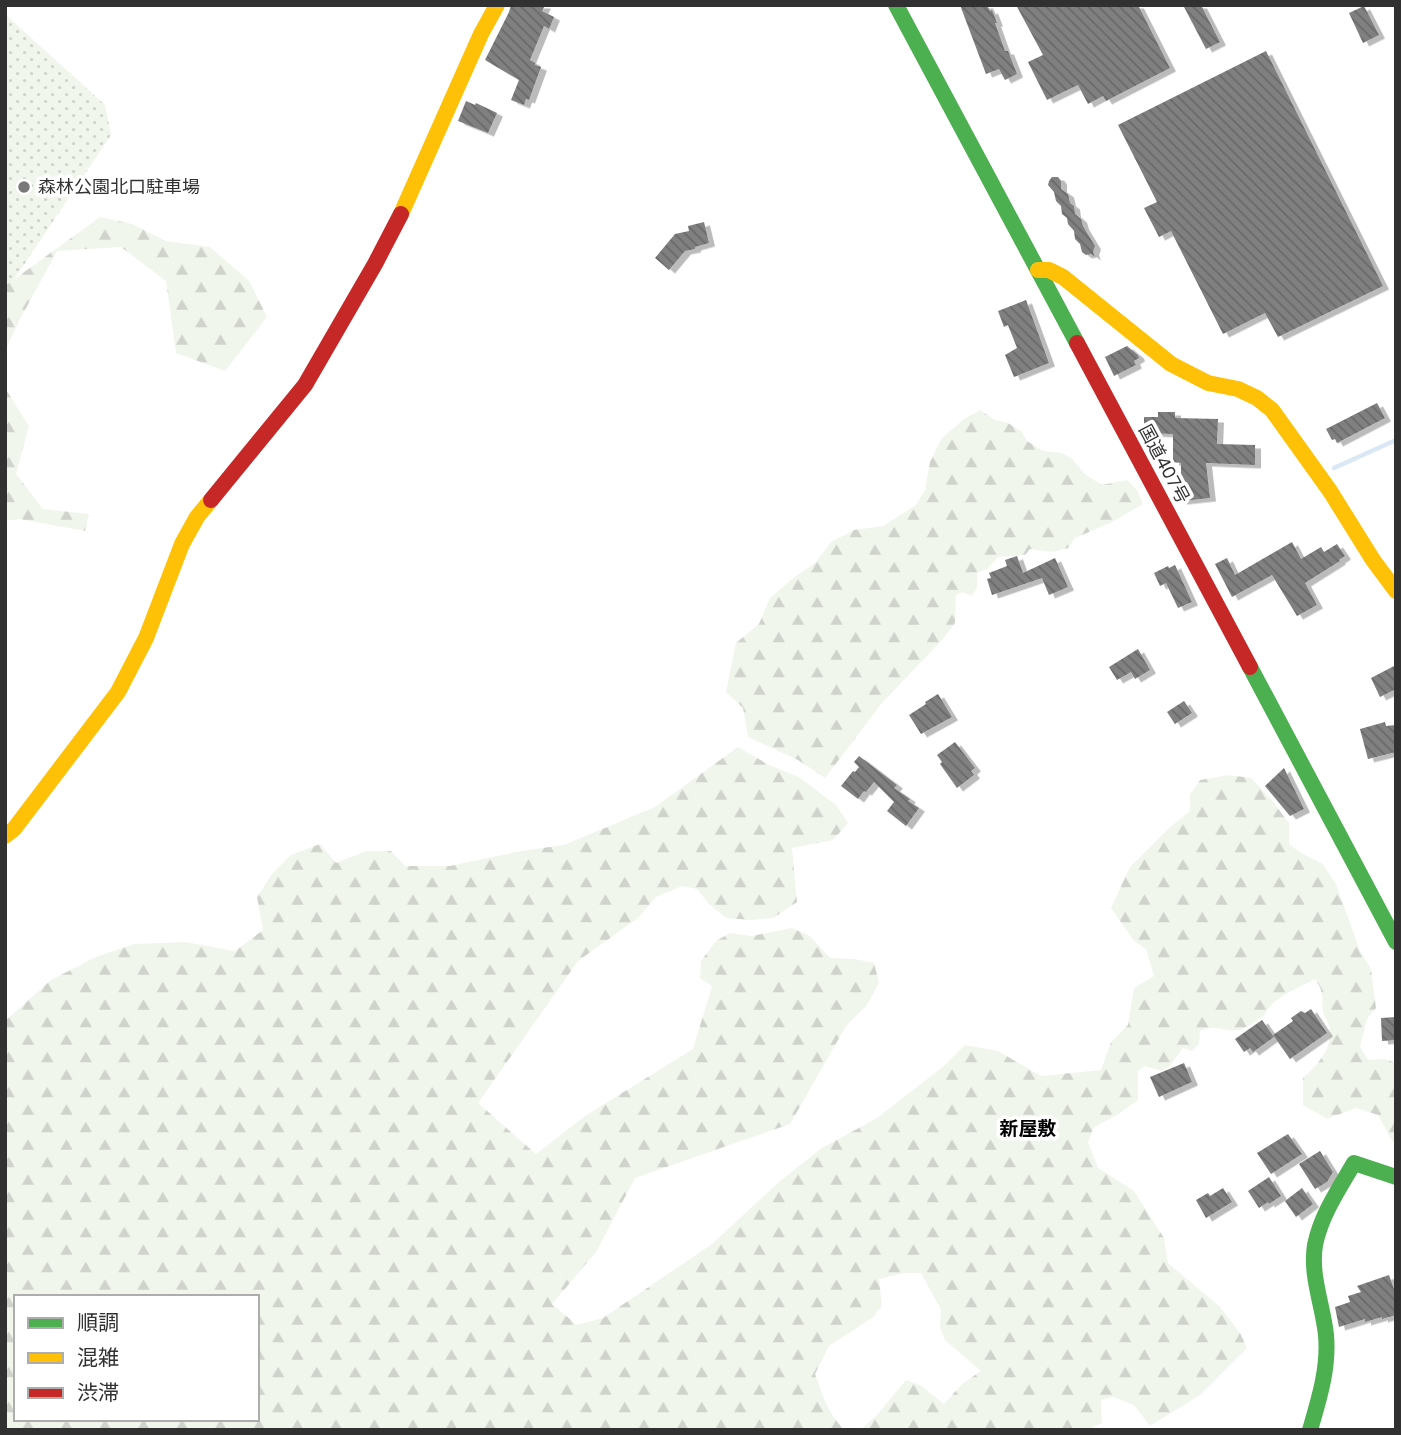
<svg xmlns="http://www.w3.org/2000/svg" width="1401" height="1435" viewBox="0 0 1401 1435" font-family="Poppins,'Noto Sans JP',sans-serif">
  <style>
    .grass { fill: url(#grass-dots) }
    .forest { fill: url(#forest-firs); fill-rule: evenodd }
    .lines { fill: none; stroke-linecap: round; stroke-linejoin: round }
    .stream { stroke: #d9e8f4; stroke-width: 4.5 }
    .building { fill: url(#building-back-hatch); filter: url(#shadow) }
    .fast { stroke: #4caf50; stroke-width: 16 }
    .slow { stroke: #ffc107; stroke-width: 16 }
    .jam { stroke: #c62828; stroke-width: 16 }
    .poi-dot { fill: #797979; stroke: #fff; stroke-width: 2.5 }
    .labels { text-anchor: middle; stroke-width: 7; stroke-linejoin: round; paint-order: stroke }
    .poi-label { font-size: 18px; fill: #313131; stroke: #fff; text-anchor: start }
    .street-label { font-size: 18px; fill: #313131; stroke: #fff }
    .neighbourhood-label { font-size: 19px; font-weight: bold; fill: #000; stroke: #fff }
  </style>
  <defs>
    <pattern id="grass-dots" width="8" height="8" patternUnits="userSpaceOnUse" patternTransform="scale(1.75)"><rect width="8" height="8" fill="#f1f6ed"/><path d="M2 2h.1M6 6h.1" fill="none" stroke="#cfd3cc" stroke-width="1.8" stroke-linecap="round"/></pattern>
    <pattern id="forest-firs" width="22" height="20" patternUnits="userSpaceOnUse" patternTransform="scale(1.75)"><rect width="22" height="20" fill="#f1f6ed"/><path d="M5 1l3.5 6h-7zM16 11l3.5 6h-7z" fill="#cfd3cc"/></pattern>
    <pattern id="building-back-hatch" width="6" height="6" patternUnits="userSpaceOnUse" patternTransform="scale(1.75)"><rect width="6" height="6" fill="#808080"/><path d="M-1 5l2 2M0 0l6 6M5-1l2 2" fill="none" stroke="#696969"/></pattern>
    <filter id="shadow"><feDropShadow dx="6" dy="3.5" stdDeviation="0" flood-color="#0004"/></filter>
  </defs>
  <rect width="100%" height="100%" fill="#fff"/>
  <path class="grass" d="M5,14L105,105L111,135L5,293Z"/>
  <g class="forest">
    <path d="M100,217L132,224L166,241L210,247L249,281L267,317L225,371L176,353L166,281L121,247L57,251L19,321L5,351V286Z"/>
    <path d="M5,388L29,426L16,474L43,509L89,514L85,531L19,519L5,521Z"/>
    <path d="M980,410L995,420L1008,423L1021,431L1027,441L1043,451L1062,453L1072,459L1086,475L1102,485L1127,480L1137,490L1143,504L1110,523L1075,538L1068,548L1053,552L1030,549L1025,555L998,557L987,569L977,573V588L972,596L962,592L956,595L955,623L942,640L882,703L825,778L798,760L748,737L743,708L726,692L736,643L759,624L770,598L792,579L815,563L831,542L854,530L883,526L916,505L925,490L930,462L942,438L964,419Z"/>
    <path d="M738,747L769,765L799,777L836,805L848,823L833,840L792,848L797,902L773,918L751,920L726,918L709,904L697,889L682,886L656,897L638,918L578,961L478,1103L536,1154L585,1116L693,1049L712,986L700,978L701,961L716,941L730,933L752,936L792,928L810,936L830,958L855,959L874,963L879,983L867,1005L846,1026L790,1124L635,1178L596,1252L552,1304L577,1325L603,1318L712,1244L780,1181L822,1148L877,1118L945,1065L965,1045L998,1051L1041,1076L1101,1070L1111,1042L1128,1025L1134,988L1154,976L1146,949L1134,941L1111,908L1130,867L1169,828L1190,811V794L1200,780L1229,775L1251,778L1270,798L1289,823V844L1301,853L1323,864L1336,884L1360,951L1371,969L1376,1008L1367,1019L1360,1047L1368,1060L1385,1059L1396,1063V1142L1392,1141L1378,1115L1356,1108L1327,1119L1303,1105V1078C1317,1066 1335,1046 1329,1026C1328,1020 1323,1016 1323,1011C1321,996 1325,993 1315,979C1297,989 1272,997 1264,1016C1255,1020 1249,1028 1239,1030C1223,1033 1216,1023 1200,1031L1199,1044L1192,1051L1183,1048L1169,1067L1161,1071L1145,1066L1138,1071V1100L1117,1115L1094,1127L1088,1142L1098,1168L1134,1191L1164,1238L1168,1263L1220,1307L1240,1333L1247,1348L1200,1395L1150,1426L1134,1405L1113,1397L1101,1400L1102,1423L1087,1430H860L877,1415L906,1380L920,1385L944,1404L962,1384L981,1371L945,1340L940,1328L941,1310L921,1273H904L879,1279L882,1306L872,1318L829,1346L815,1374C822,1393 829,1418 846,1430H5V1021L51,980L96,957L134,944L185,942L235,951L263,930L257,897L272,874L291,855L320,844L336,863L367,851H391L405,866H450L521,851L564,845L655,807ZM16,1297H257V1419H16Z"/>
  </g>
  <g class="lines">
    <g class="stream">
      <path d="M1395,5L1396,9"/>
      <path d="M1334,468L1396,440"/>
    </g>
  </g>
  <g class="building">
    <path d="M511,5H545L542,11L554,17L549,29L544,26L530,60L535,63V65L541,67L529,100L526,99L524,105L511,100L519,80L485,60L509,12Z"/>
    <path d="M960,5H987L990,11L992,10L997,23H995L1005,51H1008L1017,74L1005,80L999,69L986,74Z"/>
    <path d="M1016,5H1138L1170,68L1106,101L1103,96L1088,104L1078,85L1047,100L1028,62L1043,55Z"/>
    <path d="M1183,5H1201L1220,42L1206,49Z"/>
    <path d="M1364,6L1379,35L1363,43L1349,13Z"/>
    <path d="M1266,51L1383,286L1278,337L1265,313L1223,334L1171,231L1159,237L1144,208L1157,202L1118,125Z"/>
    <path d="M466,101L475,105L476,103L497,113L488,133L458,121Z"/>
    <path d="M1052,177H1058L1061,181V189L1068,194L1070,203L1074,206L1075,214L1081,219L1083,226L1095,246L1093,252L1095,257L1091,254L1086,255L1082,252L1080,244L1075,239L1074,231L1068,224L1067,218L1062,214L1061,206L1056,201L1054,192L1048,185L1049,181Z"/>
    <path d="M704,222L709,243L695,247V249L685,251L669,270L655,258L675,234L689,231L688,226Z"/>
    <path d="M1026,300L1049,363L1014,377L1005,355L1017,348L1008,325L1004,327L998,311Z"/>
    <path d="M1127,346L1138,355L1139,358L1134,361L1136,365L1114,376L1105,357Z"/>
    <path d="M1377,403L1385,418L1337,443L1335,439L1332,440L1326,429Z"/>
    <path d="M1158,412H1175V418L1218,419L1217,444L1255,445V465L1206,463L1210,498L1181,501V463L1173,462V434L1145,433L1144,431V417H1158Z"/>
    <path d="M1292,542L1301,559L1321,547L1324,552L1337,544L1345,556L1339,560L1340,561L1305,583L1317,605L1297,616L1272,575L1232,597L1215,564L1227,558L1235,575Z"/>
    <path d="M1017,556L1023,573L1055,558L1068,587L1049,595L1042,578L992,595L987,579L991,578L989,573L1007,566L1005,560Z"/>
    <path d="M1175,565L1192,602L1178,608L1166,583L1160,586L1154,573L1168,566L1169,568Z"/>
    <path d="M1138,649L1150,670L1135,679L1131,672L1117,680L1109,667Z"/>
    <path d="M1396,665V689L1380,697L1371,678Z"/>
    <path d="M938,694L952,717L921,734L909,715L926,704L925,702Z"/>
    <path d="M1184,701L1192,713L1175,724L1167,712Z"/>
    <path d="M1385,722L1386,726L1396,725V752L1368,759L1360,729Z"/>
    <path d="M955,742L975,768L971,771L974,775L957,788L940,764L942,762L937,755Z"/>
    <path d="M859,756L897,785L894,788L910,799L908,801L919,808L906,826L887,811L894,802L874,782L866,792L864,791L858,799L841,786L853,771L855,772L859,767L854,762Z"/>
    <path d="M1284,768L1304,809L1290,816L1265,786Z"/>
    <path d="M1311,1009L1327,1033L1290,1059L1273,1035L1293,1021L1291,1018L1301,1011L1305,1013Z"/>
    <path d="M1396,1017V1040L1382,1041L1381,1018Z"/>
    <path d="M1262,1020L1274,1037L1253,1052L1250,1048L1244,1052L1235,1039Z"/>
    <path d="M1184,1063L1192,1082L1159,1097L1150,1077Z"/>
    <path d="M1288,1134L1302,1154L1271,1174L1257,1153Z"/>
    <path d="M1320,1151L1333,1172L1327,1182L1315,1189L1299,1164Z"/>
    <path d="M1269,1177L1281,1196L1269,1204L1268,1202L1259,1208L1248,1191Z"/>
    <path d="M1223,1188L1232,1202L1206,1218L1196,1200L1208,1193L1210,1196Z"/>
    <path d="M1302,1188L1313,1204L1296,1217L1285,1201Z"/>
    <path d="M1389,1275L1396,1295V1315L1382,1319V1317L1365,1322V1319L1339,1327L1335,1307L1350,1302L1348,1296L1361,1292L1357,1286Z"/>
  </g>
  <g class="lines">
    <g class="fast">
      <path d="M896,5L1077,343"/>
      <path d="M1250,667L1396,942"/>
      <path d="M1310,1430C1319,1399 1329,1368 1326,1335C1323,1305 1310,1276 1315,1245C1321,1215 1339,1189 1354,1163L1396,1177"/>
    </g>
    <g class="slow">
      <path d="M401,214L481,34L497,5"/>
      <path d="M1038,270H1049L1063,277L1171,364L1208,383L1238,389L1257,398L1272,410L1330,491L1373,560L1396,591"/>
      <path d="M5,836L14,829L118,692L146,638L182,544L197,517L211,500"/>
    </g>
    <g class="jam">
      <path d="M1077,343L1250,667"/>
      <path d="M211,500L305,385L375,264L401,214"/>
    </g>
  </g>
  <circle class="poi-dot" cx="24" cy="187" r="7"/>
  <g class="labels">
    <g class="poi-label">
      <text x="38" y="193">森林公園北口駐車場</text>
    </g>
    <g class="street-label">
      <text transform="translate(1164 464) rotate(62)" y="6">国道407号</text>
    </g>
    <g class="neighbourhood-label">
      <text x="1028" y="1135">新屋敷</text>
    </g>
  </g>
  <rect width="1401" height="1435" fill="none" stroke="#313131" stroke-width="14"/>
  <rect x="14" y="1295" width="245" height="126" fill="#ffffff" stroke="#adadad" stroke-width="2"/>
  <rect x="28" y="1318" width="35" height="10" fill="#4caf50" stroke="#adadad" stroke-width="2"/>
  <text x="77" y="1330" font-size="21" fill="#313131">順調</text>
  <rect x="28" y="1353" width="35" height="10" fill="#ffc107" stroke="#adadad" stroke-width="2"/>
  <text x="77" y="1365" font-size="21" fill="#313131">混雑</text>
  <rect x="28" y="1388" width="35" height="10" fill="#c62828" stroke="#adadad" stroke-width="2"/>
  <text x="77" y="1400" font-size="21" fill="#313131">渋滞</text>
</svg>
